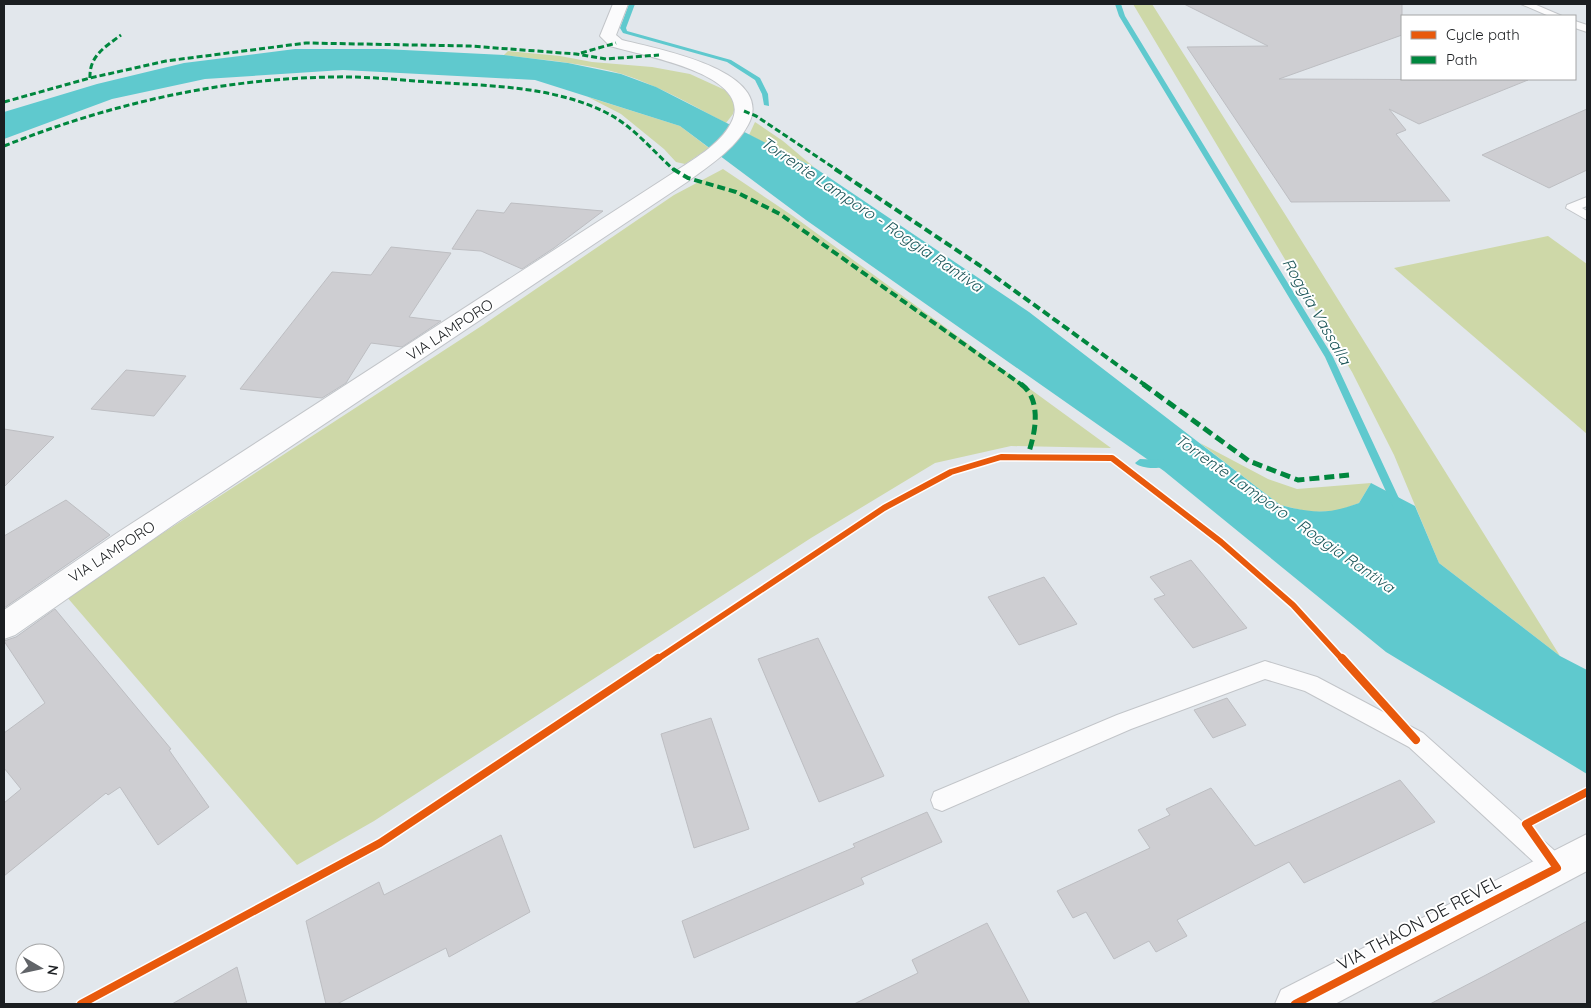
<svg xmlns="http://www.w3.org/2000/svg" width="1591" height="1008" viewBox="0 0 1591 1008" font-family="Quicksand,sans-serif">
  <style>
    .green { fill: #ced8a8 }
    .water { fill: #5fc9ce }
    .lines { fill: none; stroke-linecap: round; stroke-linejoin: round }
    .stream { fill: #5fc9ce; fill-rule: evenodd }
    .building { fill: #ceced2; stroke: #bdbec2 }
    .service-casing { stroke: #c2c5c9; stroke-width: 2 }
    .minor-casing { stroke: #c2c5c9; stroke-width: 2 }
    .secondary-casing { stroke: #c2c5c9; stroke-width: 2 }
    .service { fill: #fbfbfc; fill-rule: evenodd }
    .minor { fill: #fbfbfc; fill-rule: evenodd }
    .secondary { fill: #fbfbfc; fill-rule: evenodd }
    .quiet-far2 { stroke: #00873e; stroke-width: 3; stroke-dasharray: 6 3; stroke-linecap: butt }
    .quiet-far1 { stroke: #00873e; stroke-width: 4; stroke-dasharray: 8 4; stroke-linecap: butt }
    .quiet { stroke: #00873e; stroke-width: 5; stroke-dasharray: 10 5; stroke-linecap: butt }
    .cycleway-far1-casing { stroke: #fff; stroke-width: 9 }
    .cycleway-casing { stroke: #fff; stroke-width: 11 }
    .cycleway-far1 { stroke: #e8590c; stroke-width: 6 }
    .cycleway { stroke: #e8590c; stroke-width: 8 }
    .labels { text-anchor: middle; stroke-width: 4; stroke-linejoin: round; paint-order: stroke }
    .street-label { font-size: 15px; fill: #1b1e21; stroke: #fff }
    .water-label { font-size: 16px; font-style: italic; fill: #1e575a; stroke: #fff }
    .near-street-label { font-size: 18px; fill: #1b1e21; stroke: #fff }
  </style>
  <rect width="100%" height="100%" fill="#e2e7ec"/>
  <g class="green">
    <path d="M1133,4H1152L1288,219L1560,656L1439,563L1394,455L1352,372Z"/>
    <path d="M508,51L560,56L592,62L652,67L690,74L725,90L736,104L733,114L726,123C692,105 659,86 622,74C584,63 543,60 504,55Z"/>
    <path d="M588,97L680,126L709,148L685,164L676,162L664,149L621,114Z"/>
    <path d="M755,122L783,141L815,168L749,135Z"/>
    <path d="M723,169L793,216L1111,448L1011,446L935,463L811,538L374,821L297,865L66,596L483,325L674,195Z"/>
    <path d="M1548,236L1587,264V434L1394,268Z"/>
    <path d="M1200,443L1268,479L1297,489L1371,483L1359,503L1338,511L1310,512L1280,505Z"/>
  </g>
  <path class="water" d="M295,49H384L504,55L568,63L621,74L656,87L815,168L1029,312L1280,505C1313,513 1327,515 1359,503L1371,483L1415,506L1439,563L1560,656L1587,670V774L1386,652L1164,471L806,220L680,126L535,80L343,70L205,79L112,99L4,139V112L97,84L184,63Z"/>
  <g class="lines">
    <g class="stream">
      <path d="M629,4H635L626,28L627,31L731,60L760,78L768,94L769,106L764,105L762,94L755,80L727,62L623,33L620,28Z"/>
      <path d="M1115,4H1121L1125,16L1333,357L1403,507L1402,510H1394L1393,507L1325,357L1119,16Z"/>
      <path d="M1140,459L1164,460L1169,464C1163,470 1141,469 1135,463Z"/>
    </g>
  </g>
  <g class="building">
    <path d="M1184,4H1402V35L1279,79L1528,80L1419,124L1389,109L1406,130L1396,134L1450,201L1291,202L1187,47L1268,46Z"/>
    <path d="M1587,109V170L1549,188L1482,155Z"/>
    <path d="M511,203L603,211L554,248L522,269L481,251L452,249L477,210L504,213Z"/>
    <path d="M391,247L451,253L409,317L441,321L402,347L371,343L346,383L322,398L240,389L332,272L371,275Z"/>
    <path d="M126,370L186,376L154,416L91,409Z"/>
    <path d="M4,429L54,437L4,487Z"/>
    <path d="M66,500L110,535L4,608V536Z"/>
    <path d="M1191,560L1247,628L1193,648L1154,599L1165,595L1150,577Z"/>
    <path d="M1044,577L1077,624L1019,645L988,597Z"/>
    <path d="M55,609L171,749L169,750L209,807L158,845L120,787L108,795L106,793L4,876V803L21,789L4,768V733L45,703L4,641L16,637Z"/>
    <path d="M818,638L884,776L819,802L758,659Z"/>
    <path d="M1227,698L1246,725L1213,738L1194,710Z"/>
    <path d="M711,718L749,829L694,848L661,734Z"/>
    <path d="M1400,780L1435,822L1304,883L1289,862L1177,920L1187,936L1156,952L1149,941L1114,959L1086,912L1073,918L1057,891L1150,848L1138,830L1170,815L1166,809L1211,788L1255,846Z"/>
    <path d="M927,812L942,842L861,878L864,884L694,958L682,921L855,847L853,844Z"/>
    <path d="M501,835L530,912L449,957L446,948L337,1004H326L306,921L379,882L384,895Z"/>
    <path d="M1587,921V1004H1430L1484,976Z"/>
    <path d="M987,923L1030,1004H854L918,973L912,960Z"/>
    <path d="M237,967L247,1004H172Z"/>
  </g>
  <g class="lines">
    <g class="service-casing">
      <g id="service">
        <path d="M1521,4H1534L1562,16H1549Z"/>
        <path d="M1575,21L1587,25V32L1575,28Z"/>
        <path d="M1587,197V206L1582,208L1587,211V220L1566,208L1567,205Z"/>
        <path d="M1265,661L1317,677L1423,733L1565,860L1569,868L1565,876L1557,880L1549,876L1409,747L1305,691L1265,679L1131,729L942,811L934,808L931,800L934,792L1117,715Z"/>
      </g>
    </g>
    <g class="minor-casing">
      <path id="minor" d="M613,4H628L616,35L622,40C653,48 778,70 748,125C735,149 709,166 687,182L179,521L15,635L4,639V610L117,533L673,173C692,160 720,145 731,123C757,74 639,55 610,46L600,36Z"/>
    </g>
    <g class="secondary-casing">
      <path id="secondary" d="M1587,834V871L1335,1004H1275L1281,990Z"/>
    </g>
    <use href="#service" class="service"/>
    <use href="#minor" class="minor"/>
    <use href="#secondary" class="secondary"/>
    <g class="quiet-far2">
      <path d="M581,53L616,43"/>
      <path d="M90,78C89,56 105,47 121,35"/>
      <path d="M4,102L90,78L166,61L306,43L470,46L576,54L606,59L659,55"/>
      <path d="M744,111L756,116L837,170"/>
      <path d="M4,146C110,104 218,79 332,77C370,76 408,81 445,83C499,86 556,88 605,112C632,125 652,150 674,170"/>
    </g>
    <g class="quiet-far1">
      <path d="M673,169L688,178L736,192L780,214L1022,385"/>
      <path d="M835,169L979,265L1145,385"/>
    </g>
    <g class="quiet">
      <path d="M1021,384C1043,400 1035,436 1027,457"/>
      <path d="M1143,384L1249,461L1298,480L1349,475"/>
    </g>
    <g class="cycleway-far1-casing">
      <path id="cycleway-far1" d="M656,660L884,508L951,472L1001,457L1112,458L1221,542L1293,605L1343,660"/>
    </g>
    <g class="cycleway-casing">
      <g id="cycleway">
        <path d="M1342,658L1416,740"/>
        <path d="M81,1004L380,843L658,658"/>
        <path d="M1295,1004L1557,868L1526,824L1587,792"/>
      </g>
    </g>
    <use href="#cycleway-far1" class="cycleway-far1"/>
    <use href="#cycleway" class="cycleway"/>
  </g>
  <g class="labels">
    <g class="street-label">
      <text transform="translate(450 330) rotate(-33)" y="5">VIA LAMPORO</text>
      <text transform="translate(112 552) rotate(-33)" y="5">VIA LAMPORO</text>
    </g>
    <g class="water-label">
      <text transform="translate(872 214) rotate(34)" y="6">Torrente Lamporo - Roggia Rantiva</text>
      <text transform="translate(1317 311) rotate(60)" y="6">Roggia Vassalla</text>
      <text transform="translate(1285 513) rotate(35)" y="6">Torrente Lamporo - Roggia Rantiva</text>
    </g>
    <g class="near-street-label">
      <text transform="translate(1419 923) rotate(-28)" y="6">VIA THAON DE REVEL</text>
    </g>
  </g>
  <rect width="1591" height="1008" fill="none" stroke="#1b1e21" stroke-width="10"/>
  <rect x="1401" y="15" width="175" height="65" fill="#ffffff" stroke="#a4a5a6"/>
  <rect x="1411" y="31" width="25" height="8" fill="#e8590c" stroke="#a4a5a6"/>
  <text x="1446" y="40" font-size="15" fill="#1b1e21">Cycle path</text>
  <rect x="1411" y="56" width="25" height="8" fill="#00873e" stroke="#a4a5a6"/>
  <text x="1446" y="65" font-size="15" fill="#1b1e21">Path</text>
  <g transform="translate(40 968) rotate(99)"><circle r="24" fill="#ffffff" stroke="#a4a5a6"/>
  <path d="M0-4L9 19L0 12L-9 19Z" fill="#616468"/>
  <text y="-8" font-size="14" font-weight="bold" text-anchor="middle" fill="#1b1e21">N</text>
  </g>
</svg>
